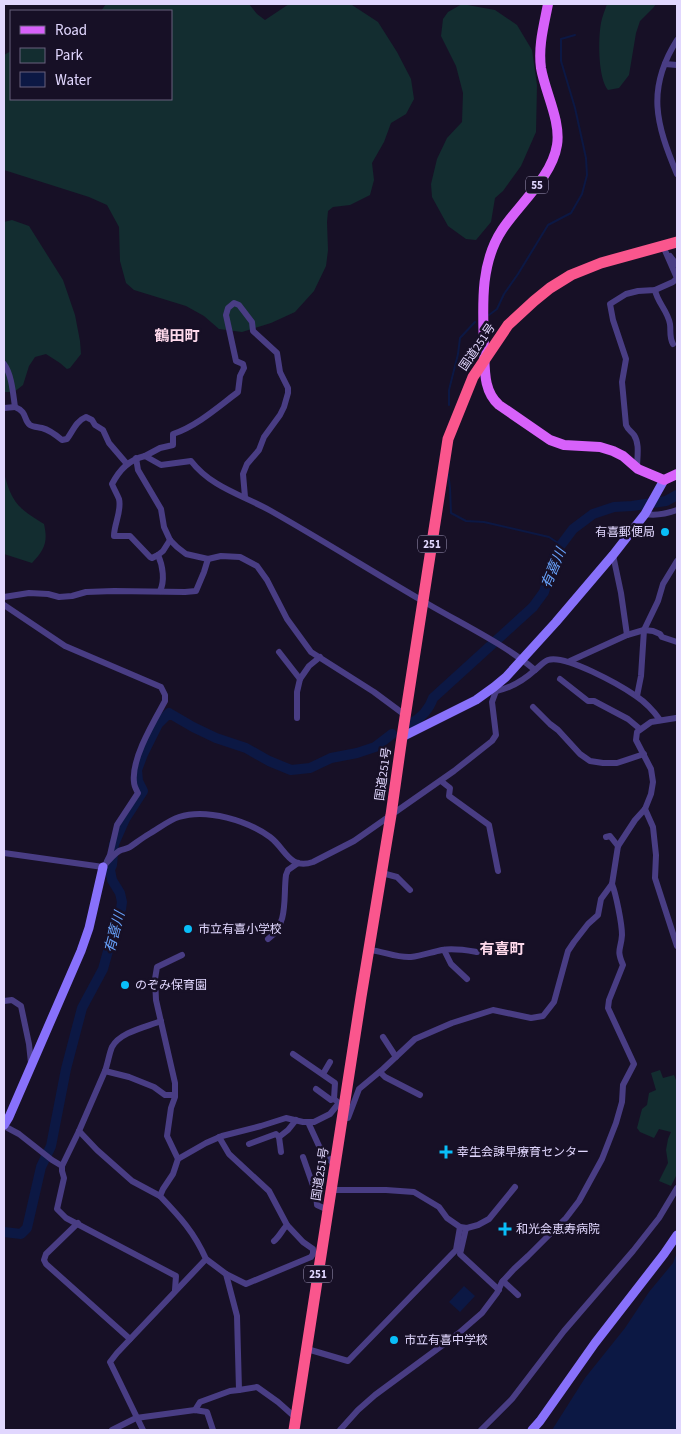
<svg xmlns="http://www.w3.org/2000/svg" width="681" height="1434" viewBox="0 0 681 1434" font-family="'Source Sans 3','Noto Sans JP',sans-serif">
  <style>
    .green { fill: #132d30 }
    .water { fill: #0c1844 }
    .lines { fill: none; stroke-linecap: round; stroke-linejoin: round }
    .stream { stroke: #0c1844; stroke-width: 2 }
    .river { stroke: #0c1844; stroke-width: 10 }
    .street { stroke: #493d84; stroke-width: 6 }
    .secondary { stroke: #8871fb; stroke-width: 9 }
    .primary { stroke: #d761fa; stroke-width: 10 }
    .highway { stroke: #fa568d; stroke-width: 11 }
    .poi-dot { fill: #09bef8; stroke: #171026; stroke-width: 2 }
    .labels { text-anchor: middle; stroke-width: 5; stroke-linejoin: round; paint-order: stroke }
    .shield { fill: #171026; stroke: #a49bbd; stroke-width: 1 }
    .shield-label { font-size: 11px; font-weight: bold; fill: #e1d7fe }
    .street-label { font-size: 12px; fill: #e1d7fe; stroke: #171026 }
    .poi-label { font-size: 12px; fill: #e1d7fe; stroke: #171026; text-anchor: start }
    .water-label { font-size: 14px; font-style: italic; fill: #68a2fb; stroke: #171026 }
    .quarter-label { font-size: 15px; font-weight: bold; fill: #fed9eb; stroke: #171026 }
  </style>
  <rect width="100%" height="100%" fill="#171026"/>
  <g class="green">
    <path d="M106,4H249L257,14L265,20L289,4H347L352,5L378,22L397,52L411,79L414,99L406,114L391,123L384,142L372,163L374,180L370,195L350,205L333,207L328,211L327,222L328,250L326,266L314,291L295,312L271,323L242,332L219,329L204,316L186,306L134,290L126,283L120,261L119,227L107,205L89,197L4,170V55L11,51V99H171V11H101Z"/>
    <path d="M462,4L495,10L517,25L532,50L537,85L536,132L521,166L503,191L495,198L491,222L476,240L466,239L448,226L432,197L431,184L437,159L447,138L462,122L463,93L456,66L441,36L443,19L448,12Z"/>
    <path d="M607,4H656L653,8L640,21L636,33L629,75L619,88L608,90C598,78 598,39 601,23C602,17 605,10 607,4Z"/>
    <path d="M12,220L29,226L63,280L75,315L80,341L81,354L70,368L67,369L60,363L46,354L35,357L29,366L23,385L14,392H4V222Z"/>
    <path d="M4,473C12,503 18,508 44,524C48,542 45,549 32,563L4,554Z"/>
    <path d="M660,1070L663,1078L674,1075L676,1080H677V1174L671,1186L659,1181L668,1163L666,1150L668,1139L671,1132L659,1129L654,1138L640,1132L637,1128L642,1109L647,1105L649,1093L656,1090L651,1073Z"/>
  </g>
  <g class="water">
    <path d="M677,1252V1430H552L585,1378L625,1328L649,1292L673,1263Z"/>
    <path d="M464,1286L475,1296L460,1312L449,1302Z"/>
  </g>
  <g class="lines">
    <g class="stream">
      <path d="M489,315L497,309L504,294L518,274L548,225L571,213L582,194L587,175L586,158L575,108L561,61V39L575,35"/>
      <path d="M449,405V390L458,354L460,338L475,322"/>
      <path d="M448,472L450,488L451,513L466,521L484,522L549,537L561,545"/>
    </g>
    <g class="river">
      <path d="M410,724C421,718 429,710 433,698L533,607L544,592L555,555L561,545L573,529L593,514L614,507L632,506L666,501L677,495"/>
      <path d="M4,1232L21,1234L27,1228L41,1167L51,1146L66,1069L82,1008L103,969L115,926L121,909L122,902L120,893L112,880L110,870L112,865L114,844L125,819L143,791L138,781L137,770L143,754L158,724L169,713L193,727L216,738L246,748L269,761L291,770L310,768L331,758L357,753L375,747L392,734"/>
    </g>
    <g class="street">
      <path d="M677,40C646,89 656,124 677,174"/>
      <path d="M665,64L677,65"/>
      <path d="M670,256L677,265"/>
      <path d="M655,290C657,302 668,311 670,324C671,331 669,337 673,344"/>
      <path d="M4,364C12,375 13,394 15,407C28,412 23,420 30,425C33,427 38,427 42,428C50,430 56,435 62,440L67,439C73,431 76,421 86,417L92,420L95,425L103,430L109,443L127,464"/>
      <path d="M4,408L15,407"/>
      <path d="M145,456L160,448L173,445V434C197,426 218,407 238,392L240,376L244,368L243,364L236,361L226,315L228,308L234,303L239,305L252,322L253,331L277,353L280,372L288,388V393L284,407L280,415L264,437L259,450L247,464L243,474L245,497"/>
      <path d="M136,458L138,470L161,509L164,527L170,540L177,547L186,554L208,559L221,556L240,557L257,566L267,580L287,619L311,652L374,692L405,715"/>
      <path d="M637,468C637,457 640,444 634,435C631,431 628,430 626,425L622,382L626,359L613,320L610,304L626,294L638,291L655,290L673,282L677,278L663,246"/>
      <path d="M645,514C656,516 666,514 677,510"/>
      <path d="M158,555L152,558L150,557L130,536H114C114,524 122,511 119,499C117,494 114,489 112,484C120,469 129,460 145,456L161,465L191,461C212,488 243,495 271,511C324,541 376,574 428,604C464,625 504,644 535,670C539,667 543,662 548,660C565,654 620,685 636,696C645,702 653,710 660,720"/>
      <path d="M613,555L621,593L627,635"/>
      <path d="M160,591C165,581 163,566 158,555L163,551L170,540"/>
      <path d="M4,597L29,593L48,594L59,597L72,596L86,592L114,591L185,592L196,591L204,572L208,559"/>
      <path d="M4,605L65,646L161,687L165,695V701C154,721 131,759 134,782C134,786 136,789 138,793L117,825L110,855L107,861"/>
      <path d="M279,652L300,679L309,666L320,657"/>
      <path d="M570,661L627,635L644,630L653,631L660,634L662,637L677,642"/>
      <path d="M560,679L588,701H594L628,719L640,729"/>
      <path d="M496,691C511,688 524,680 535,670"/>
      <path d="M637,696L641,676L644,630L658,601L663,584L677,561"/>
      <path d="M533,707L550,724L558,730L580,754L590,761L603,763H617L644,754"/>
      <path d="M297,718V692L300,679"/>
      <path d="M441,781L450,788L449,796L489,825L498,871"/>
      <path d="M645,809L653,827L656,855L655,878L677,946"/>
      <path d="M606,837L610,836L618,846"/>
      <path d="M4,853L103,867"/>
      <path d="M103,867C108,861 113,855 119,851C123,849 127,849 130,847C136,843 142,838 149,834C158,829 169,820 179,817C207,808 248,821 270,837C286,849 289,870 313,862L354,841L454,771L492,741L496,735L492,702L496,691L494,687"/>
      <path d="M382,873L397,877L410,890"/>
      <path d="M268,939C289,924 283,898 286,875L288,870L298,863"/>
      <path d="M369,950C383,951 396,958 411,957C421,956 432,952 442,950C454,948 465,950 477,952"/>
      <path d="M444,950L451,964L467,979"/>
      <path d="M4,1001L12,1000L21,1006L29,1044L31,1063"/>
      <path d="M161,1021C146,1027 120,1032 112,1047C109,1054 108,1063 105,1071L79,1131L62,1166V1171L64,1178L57,1209L66,1218L176,1276L175,1290"/>
      <path d="M383,1037L396,1057"/>
      <path d="M293,1054L335,1083L334,1099L339,1103L343,1104"/>
      <path d="M105,1071L129,1077L154,1087L165,1095H175"/>
      <path d="M380,1072L385,1077L420,1095"/>
      <path d="M323,1074L330,1062"/>
      <path d="M316,1089L331,1100L334,1099"/>
      <path d="M343,1118H348L359,1089L383,1069L415,1039L452,1023L493,1010L531,1018L543,1016L554,1002L568,951L574,942L588,924L598,915L601,899L612,884L618,846L635,820L645,809L651,794L653,782L651,769L636,740L637,732L651,722L676,718"/>
      <path d="M308,1122L319,1146L334,1165"/>
      <path d="M4,1126L19,1134L52,1160L62,1166"/>
      <path d="M79,1131L97,1150L132,1181L160,1196"/>
      <path d="M219,1137L229,1154L269,1191L287,1225L303,1242L313,1249V1254L311,1257L246,1284L226,1274"/>
      <path d="M279,1137L281,1152"/>
      <path d="M249,1144L276,1134L279,1137L288,1130L296,1120"/>
      <path d="M303,1157L316,1194L317,1205L328,1210"/>
      <path d="M178,1159L167,1136L171,1108L175,1097V1083L156,1000L155,979L157,967L182,955"/>
      <path d="M332,1190H386L414,1192L439,1207L447,1218L460,1227L467,1228L478,1225L489,1219L515,1187"/>
      <path d="M78,1223L46,1254L44,1260L46,1264L130,1339"/>
      <path d="M466,1228L460,1254L499,1290"/>
      <path d="M274,1241C280,1236 282,1230 287,1225"/>
      <path d="M503,1281L518,1295"/>
      <path d="M307,1349L348,1361L456,1250L460,1227"/>
      <path d="M239,1390L257,1387L278,1402L296,1418"/>
      <path d="M195,1410L200,1402L230,1391L239,1390L237,1316L226,1274L206,1259"/>
      <path d="M112,1430L136,1418L195,1410L207,1412L213,1430"/>
      <path d="M143,1430L110,1362L117,1353L206,1259C194,1232 180,1217 160,1196L163,1189L173,1174L178,1159L206,1143L222,1136L261,1126L286,1118L303,1122H314L330,1114L339,1103"/>
      <path d="M340,1430L358,1410L375,1395L459,1333L482,1313L497,1293L502,1282L514,1269L528,1256L566,1218L579,1201L602,1159L616,1123L622,1102L623,1085L634,1064L608,1008L609,1000L623,965C616,949 621,950 622,935C622,924 616,894 612,884"/>
      <path d="M481,1430L512,1399L564,1331L633,1251L659,1218L677,1188"/>
    </g>
    <g class="secondary">
      <path d="M402,737L476,700L494,687L506,677L556,622L613,555L645,514L664,480"/>
      <path d="M4,1125L9,1117L81,951L89,928L103,867"/>
      <path d="M532,1430L540,1421L595,1343L664,1254L677,1235"/>
    </g>
    <path class="primary" d="M548,4C544,25 538,46 541,68C545,92 561,121 557,145C552,177 519,204 502,230C479,265 483,309 484,349C485,369 483,391 499,405L550,440L564,445L600,447L613,451L623,456L638,469L664,480L677,474"/>
    <path class="highway" d="M294,1430L361,997L391,815L402,737L448,439L473,377L508,325L534,301L550,288L571,275L601,263L677,242"/>
  </g>
  <g class="poi-dot">
    <circle cx="665" cy="532" r="5"/>
    <circle cx="188" cy="929" r="5"/>
    <circle cx="125" cy="985" r="5"/>
    <path d="M443.5 1144.5h5v5h5v5h-5v5h-5v-5h-5v-5h5z"/>
    <path d="M502.5 1221.5h5v5h5v5h-5v5h-5v-5h-5v-5h5z"/>
    <circle cx="394" cy="1340" r="5"/>
  </g>
  <g class="labels">
    <g class="shield">
      <rect x="526" y="176.5" width="22" height="17" rx="4"/>
      <rect x="418" y="535.5" width="28" height="17" rx="4"/>
      <rect x="304" y="1265.5" width="28" height="17" rx="4"/>
    </g>
    <g class="shield-label">
      <text x="537" y="189">55</text>
      <text x="432" y="548">251</text>
      <text x="318" y="1278">251</text>
    </g>
    <g class="street-label">
      <text transform="translate(477 347) rotate(-56)" y="4">国道251号</text>
      <text transform="translate(383 774) rotate(-82)" y="4">国道251号</text>
      <text transform="translate(320 1174) rotate(-81)" y="4">国道251号</text>
    </g>
    <g class="poi-label">
      <text x="655" y="536" text-anchor="end">有喜郵便局</text>
      <text x="198" y="933">市立有喜小学校</text>
      <text x="135" y="989">のぞみ保育園</text>
      <text x="457" y="1156">幸生会諫早療育センター</text>
      <text x="516" y="1233">和光会恵寿病院</text>
      <text x="404" y="1344">市立有喜中学校</text>
    </g>
    <g class="water-label">
      <text transform="translate(553 568) rotate(-67)" y="5">有喜川</text>
      <text transform="translate(114 932) rotate(-75)" y="5">有喜川</text>
    </g>
    <g class="quarter-label">
      <text x="177" y="341">鶴田町</text>
      <text x="502" y="954">有喜町</text>
    </g>
  </g>
  <rect width="681" height="1434" fill="none" stroke="#e1d7fe" stroke-width="10"/>
  <rect x="10" y="10" width="162" height="90" fill="#171026" stroke="#68607c"/>
  <rect x="20" y="26" width="25" height="8" fill="#d761fa" stroke="#68607c"/>
  <text x="55" y="35" font-size="15" fill="#e1d7fe">Road</text>
  <rect x="20" y="48" width="25" height="15" fill="#132d30" stroke="#68607c"/>
  <text x="55" y="60" font-size="15" fill="#e1d7fe">Park</text>
  <rect x="20" y="72" width="25" height="15" fill="#0c1844" stroke="#68607c"/>
  <text x="55" y="85" font-size="15" fill="#e1d7fe">Water</text>
</svg>
